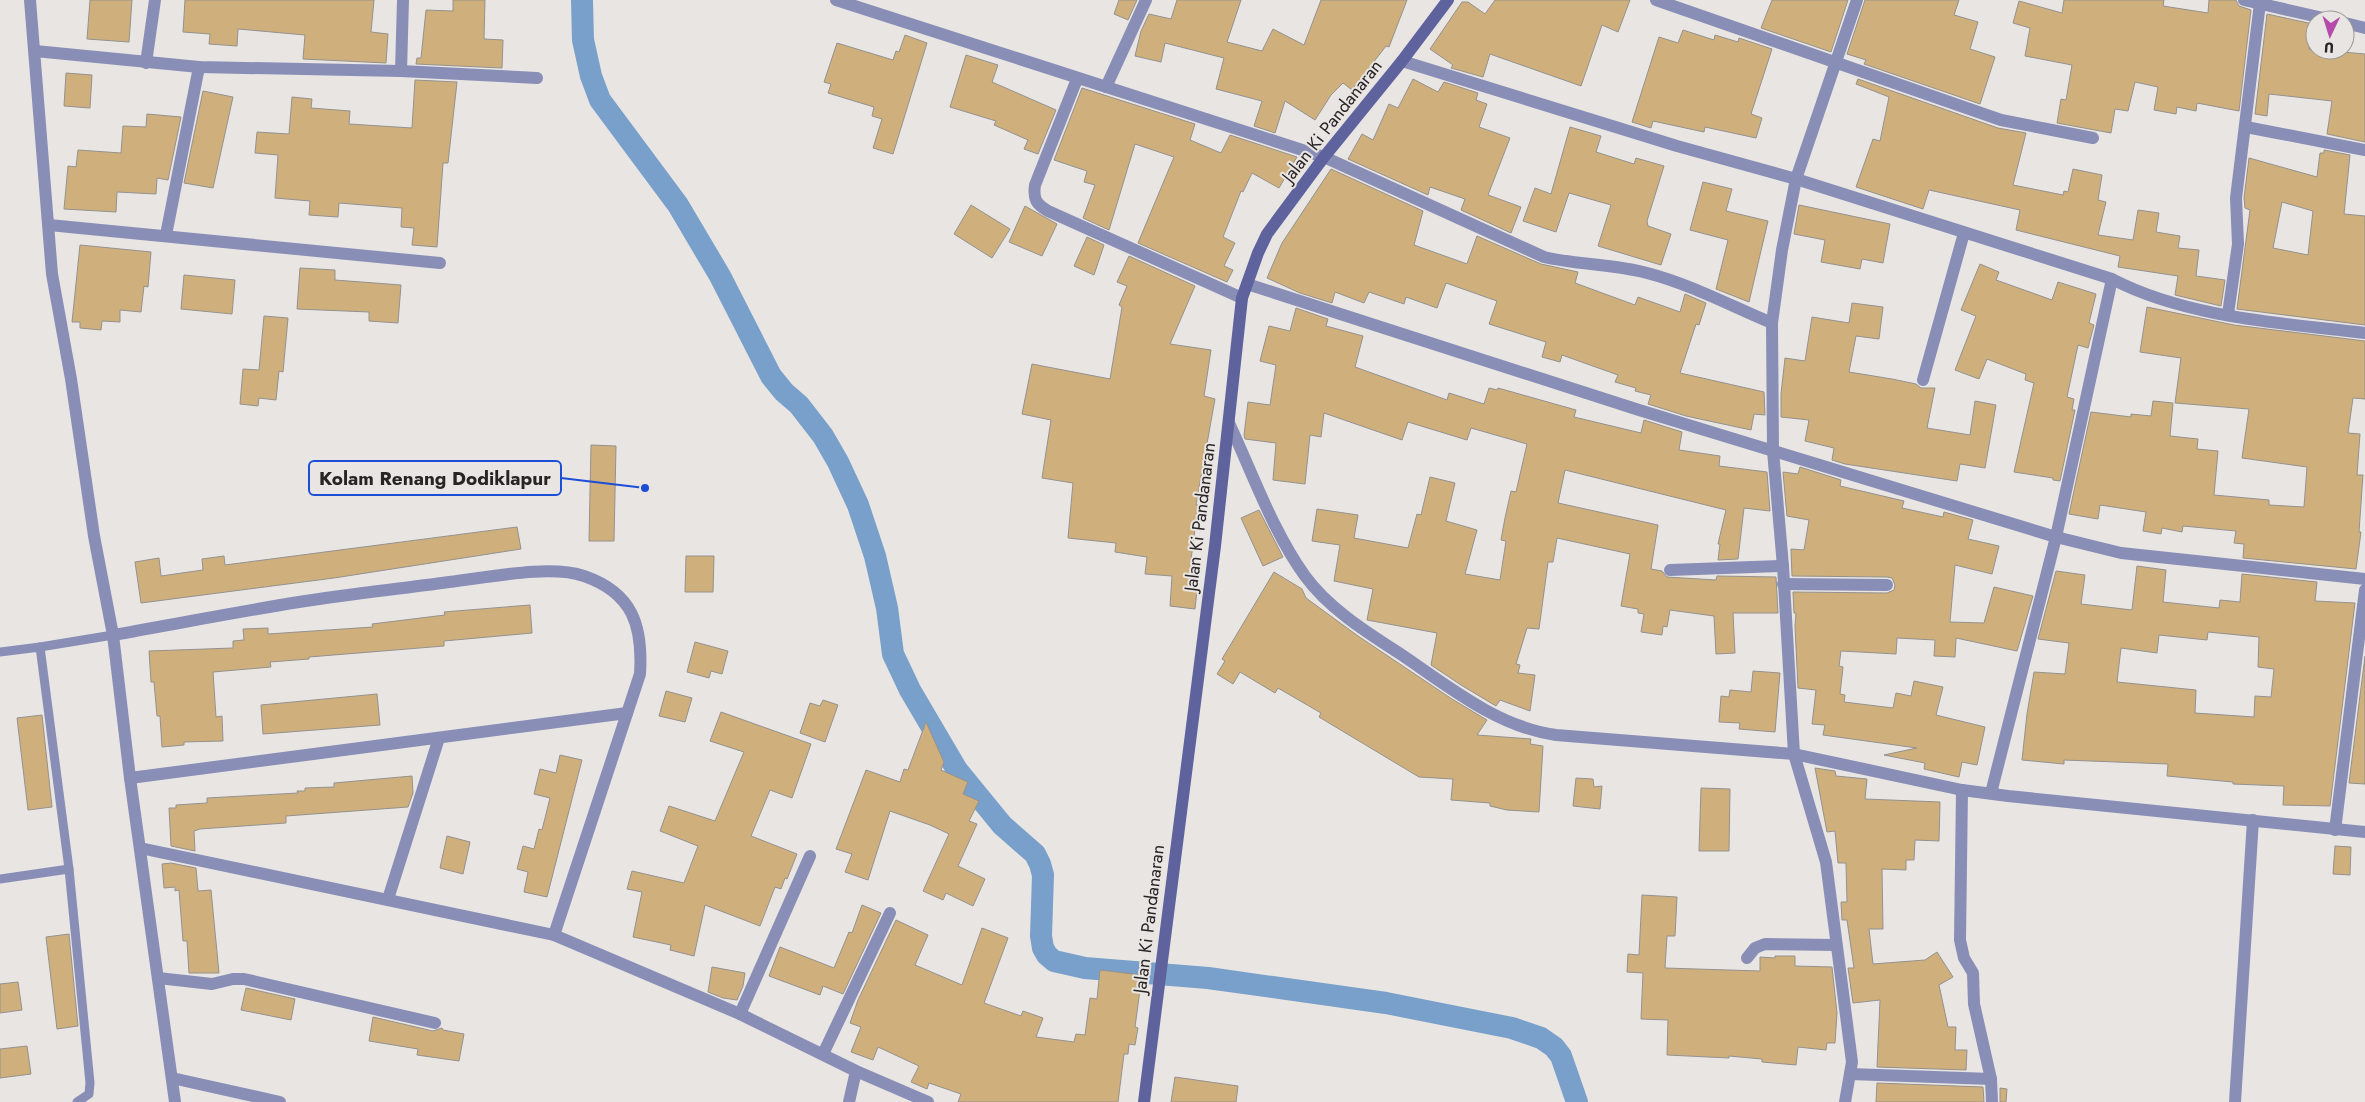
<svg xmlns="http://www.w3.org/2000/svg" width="2365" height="1102" viewBox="0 0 2365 1102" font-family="Jost,sans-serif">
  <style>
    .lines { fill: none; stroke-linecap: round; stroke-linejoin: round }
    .canal { stroke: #79a0ca; stroke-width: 22 }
    .building { fill: #cfb07d; stroke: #94918e; fill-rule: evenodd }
    .lane { stroke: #898eb7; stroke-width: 9 }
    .street { stroke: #898eb7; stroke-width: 12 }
    .secondary { stroke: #5e629d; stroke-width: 12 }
    .labels { text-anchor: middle; stroke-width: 4; stroke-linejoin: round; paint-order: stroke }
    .street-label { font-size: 18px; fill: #262524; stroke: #e9e5e3 }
    .leader { fill: none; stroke: #1d4ed8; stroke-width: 2 }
    .callout-dot { fill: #1d4ed8; stroke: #e9e5e3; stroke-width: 2 }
    .callout { fill: #e9e5e3; stroke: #1d4ed8; stroke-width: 2 }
    .callout-label { font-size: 19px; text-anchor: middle; font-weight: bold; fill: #262524 }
  </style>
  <rect width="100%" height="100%" fill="#e9e5e3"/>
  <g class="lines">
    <path class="canal" d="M582,0L583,40L591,76L600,100L678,205L720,276L771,376L784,392L799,405L823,436L838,462L858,505L875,556L887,608L893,654L910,690L957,770L1002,825L1035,854L1040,864L1043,875L1041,936L1043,948L1047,955L1054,961L1085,968L1208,978L1386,1003L1512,1028L1541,1038L1554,1047L1561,1056L1577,1102"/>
  </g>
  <g class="building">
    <path d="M90,0H132L129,42L87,39Z"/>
    <path d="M185,0H374L371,32L388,34L386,63L303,59L305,35L238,29L237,46L209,44L210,34L183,32Z"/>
    <path d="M453,0H485L484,39L503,40L502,68L416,64L417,58H421L426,10L453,11Z"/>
    <path d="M1119,0H1137L1128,20L1114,14Z"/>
    <path d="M1177,0H1241L1227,42L1262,51L1273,29L1304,45L1321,0H1407L1389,47L1386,46L1352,90L1343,83L1331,95L1315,120L1285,101L1275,133L1254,126L1262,101L1216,89L1224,58L1165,43L1161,62L1135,56L1141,31L1149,14L1171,19Z"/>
    <path d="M1495,0H1630L1618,32L1602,25L1581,86L1490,54L1483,77L1451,68L1453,65L1430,49L1462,2H1468L1485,14Z"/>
    <path d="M1772,0H1848L1831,52L1761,28Z"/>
    <path d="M1865,0H1959L1954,15L1978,22L1970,49L1995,57L1980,104L1864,64L1866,60L1847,54Z"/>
    <path d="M2064,0H2164L2163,6L2208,13L2209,0H2236L2239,6L2251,10L2239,111L2197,103L2196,111L2177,107L2176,114L2154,110L2158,87L2135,82L2128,111L2115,109L2111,133L2057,123L2061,99L2066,100L2072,65L2025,56L2030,28L2013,23L2019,1L2062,13Z"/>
    <path d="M2267,14L2313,24L2309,49L2365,54V142L2327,134L2332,101L2269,94L2267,116L2255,114Z"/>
    <path d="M1683,30L1714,40L1715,35L1738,42L1739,38L1772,49L1751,114L1762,118L1756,138L1705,127L1704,132L1653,121L1651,128L1632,122L1659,37L1678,43Z"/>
    <path d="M905,35L927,43L893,154L873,148L882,119L872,116L874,107L828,93L831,84L824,82L837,43L893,60L896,51L899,52Z"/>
    <path d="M966,55L998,65L992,82L1056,110L1038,154L1024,149L1028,140L994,125L996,121L950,107Z"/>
    <path d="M66,73L92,75L90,108L64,106Z"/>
    <path d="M1413,79L1438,92L1444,82L1478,93L1476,100L1487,104L1479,127L1510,138L1488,195L1521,207L1511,233L1461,210L1465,199L1430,187L1428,195L1348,159L1362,134L1373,140L1389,104L1398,108Z"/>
    <path d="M1858,79L1998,128L2026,133L2013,185L2063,195L2064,191L2068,192L2073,169L2102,175L2098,200L2106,202L2098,235L2133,240L2138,210L2159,213L2156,232L2180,236L2178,248L2199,250L2196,276L2225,280L2221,306L2175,295L2178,276L2118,267L2120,256L2016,230L2020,210L1929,190L1923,209L1856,187L1873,139L1880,141L1889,97L1856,84Z"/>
    <path d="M415,80L457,82L448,163H443L437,247L412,245L414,228L401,227L402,208L339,203L338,217L309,215L310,201L275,198L278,155L255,153L257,132L289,134L292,97L312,99L311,108L350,111L349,124L412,128Z"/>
    <path d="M1082,88L1195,124L1190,140L1221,153L1230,135L1297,157L1279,188L1252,173L1243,192L1241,191L1223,237L1235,243L1224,266L1233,270L1227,282L1138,243L1174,157L1135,144L1109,230L1083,218L1095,185L1084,182L1087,171L1054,160Z"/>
    <path d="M203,91L233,97L213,188L184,183Z"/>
    <path d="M147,114L181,117L168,180L157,178L156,194L117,192L116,212L64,209L68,166L76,167L78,150L121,153L123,126L146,127Z"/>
    <path d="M1570,127L1601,136L1596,152L1634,164L1636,158L1664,166L1647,221L1648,226L1671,234L1661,265L1598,246L1611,205L1569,193L1556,232L1523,221L1535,188L1551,194Z"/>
    <path d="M2324,150L2350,155L2344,214L2365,216V325L2237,309L2250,210L2245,208L2244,198L2249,158L2317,177L2320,153H2324ZM2282,202L2313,211L2308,255L2273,248Z"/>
    <path d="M1331,169L1423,211L1414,245L1467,264L1477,236L1541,264L1578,272L1575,283L1635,305L1638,297L1680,312L1685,294L1706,303L1699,325L1696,324L1680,373L1764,392L1765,415L1754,414L1751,430L1686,416L1648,404L1651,395L1635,391L1636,388L1615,382L1618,375L1562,355L1560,362L1542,357L1546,342L1489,324L1497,301L1446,283L1437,308L1406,297L1404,304L1369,292L1364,303L1335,292L1332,303L1300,293L1267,278L1282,243Z"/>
    <path d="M1703,182L1732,189L1726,211L1768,221L1749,302L1716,289L1728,240L1690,230Z"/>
    <path d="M971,205L1010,229L992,258L954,234Z"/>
    <path d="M1799,205L1890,224L1883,263L1862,259L1860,269L1821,262L1825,240L1794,234Z"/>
    <path d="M1025,206L1057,224L1042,256L1009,242Z"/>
    <path d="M1087,237L1104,245L1094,275L1074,266Z"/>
    <path d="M80,245L151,252L148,287L144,286L141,312L120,310V322L102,321L101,330L80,328V322H72Z"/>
    <path d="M1129,256L1195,286L1170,344L1211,350L1204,396L1215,399L1196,505H1198L1190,568H1192L1191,580L1198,581L1195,609L1170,606L1172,576L1145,574L1147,557L1115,552L1116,543L1068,538L1073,483L1042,478L1051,420L1022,414L1032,364L1110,379L1122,307L1119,305L1127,286L1117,282Z"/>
    <path d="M1980,264L1999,272L1996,280L2052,300L2058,282L2096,294L2089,323L2094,325L2090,340L2088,348L2078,345L2067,397L2074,399L2072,410H2075L2060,481L2053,480V478L2014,472L2034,383L2025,380L2026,374L1987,359L1979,379L1955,370L1976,316L1961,310Z"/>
    <path d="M300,268L335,270V280L401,285L398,323L369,321V312L297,309Z"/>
    <path d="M184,275L235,280L232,314L181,309Z"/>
    <path d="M1852,303L1883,307L1879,339L1856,336L1849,372L1892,379L1916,384L1921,388H1935L1927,428L1970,435L1975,401L1996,405L1985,468L1960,464L1957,481L1845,464L1832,460L1834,448L1805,441L1809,420L1781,417V394L1785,358L1805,361L1812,317L1849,323Z"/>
    <path d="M2147,307L2234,325L2365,341V399L2353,398L2348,433L2360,434L2357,475H2363L2359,532H2361L2356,569L2243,558L2244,544L2234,543L2236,531L2183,526L2182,532L2162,528L2161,534L2143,531L2146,512L2100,505L2098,519L2069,514L2091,412L2131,417V414L2151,416L2153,401L2173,403L2170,436L2198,439L2197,449L2218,451L2214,495L2269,500V505L2304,507L2307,467L2242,458L2249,409L2175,403L2181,358L2140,352Z"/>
    <path d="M1296,308L1328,319L1326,326L1363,336L1355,367L1447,400L1449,393L1484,404L1489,388L1497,390L1498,388L1576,410L1574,417L1641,433L1644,420L1682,432L1679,450L1720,456L1719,466L1767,472L1770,511L1744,508L1738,559L1718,560L1720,544H1718L1726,510L1565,470L1558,503L1658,525L1651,569L1662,571L1667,577L1716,580L1717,576L1776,577L1778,613H1733L1735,653L1716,654L1714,616L1670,610L1667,627L1663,626L1662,635L1641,632L1644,614L1638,613V609L1621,606L1630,554L1557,538L1553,562H1548L1539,629L1527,628L1516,664L1520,665L1518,673L1535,675L1530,711L1500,700L1496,706L1461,685L1431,665L1437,633L1367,620L1373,589L1334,581L1340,545L1312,541L1317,509L1358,515L1354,538L1408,548L1417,514L1421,515L1430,477L1455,483L1446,521L1477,530L1465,574L1500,580L1506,541L1501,540L1505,518L1511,491L1516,492L1527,444L1471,428L1467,440L1408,422L1402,440L1324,413L1321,437L1310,435L1305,484L1273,480L1276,443L1245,439L1244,435L1248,402L1270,405L1276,365L1260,361L1269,326L1290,331Z"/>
    <path d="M264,316L288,318L283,372L279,371L276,400L259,398L258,406L240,404L243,369L259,370Z"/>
    <path d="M591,445L616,446L614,541H589Z"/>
    <path d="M1800,467L1841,480L1840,486L1904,501L1902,508L1943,517L1944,512L1973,520L1968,539L1999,546L1992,574L1955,565L1950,622L1984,623L1994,587L2033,596L2017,651L1956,638L1955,657L1934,656L1935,640L1897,638L1896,654L1841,651L1839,666L1843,667L1840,694L1845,695L1844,702L1893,708L1896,693L1911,696L1914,681L1943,687L1936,715L1985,727L1977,765L1962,762L1959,777L1924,769L1925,763L1884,755L1917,748L1823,735L1825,725L1812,724L1816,690L1798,688L1795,626L1796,613H1794L1793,592L1887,593L1894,590L1895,585L1892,578L1887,577L1792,576L1791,549L1804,550L1809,520L1787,516L1783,472L1798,474Z"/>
    <path d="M1259,510L1283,557L1263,566L1241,518Z"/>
    <path d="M517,527L521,549L334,578L141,603L135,562L159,558L161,576L203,570L202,559L224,556L225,565Z"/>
    <path d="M686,556H714L713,592H685Z"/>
    <path d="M2137,566L2166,570L2163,602L2219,608L2220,600L2240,602L2242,574L2317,582L2315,601L2355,603L2330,806L2283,805L2284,786L2233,784V782L2167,776L2168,764L2064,760V764L2022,760L2027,714L2034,672L2065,674L2069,643L2038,639L2056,571L2085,575L2081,604L2132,610ZM2208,632L2259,637L2258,667L2274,669L2271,697L2255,696L2254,717L2195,713L2196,690L2117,682L2121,648L2157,653L2159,635L2207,640Z"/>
    <path d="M1274,572L1302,589L1306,598L1358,636L1452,699L1487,720L1477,735L1531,739L1530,744L1543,746L1539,812L1507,810L1490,806V803L1451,800L1453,779L1419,777L1319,717L1321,713L1278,688L1275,693L1240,672L1233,684L1217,674L1225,661L1222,659Z"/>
    <path d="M530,605L532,633L444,641V646L309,657V659L270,662L271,667L213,672L216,717L222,716L223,741L184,742V745L162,747L160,716H157L154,682H151L149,651L233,648V641L244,640L243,629L268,628V634L373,627L372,624L445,615L444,612Z"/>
    <path d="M695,642L728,651L722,674L711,671L709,678L687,672Z"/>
    <path d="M2365,656V784L2349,783Z"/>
    <path d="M1753,671L1780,673L1775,732L1739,729L1740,723L1719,722L1721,696L1729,697L1730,690L1751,692Z"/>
    <path d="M666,691L692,698L685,722L659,716Z"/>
    <path d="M377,694L380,725L263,734L261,705Z"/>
    <path d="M823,700L838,705L825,742L800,733L810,703L820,706Z"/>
    <path d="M721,712L811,744L792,798L770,790L751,836L797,854L787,879L785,878L781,889L775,887L760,926L705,905L694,956L670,950L671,945L633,937L642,892L627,889L632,871L684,883L698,846L660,831L669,806L715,821L744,752L710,741Z"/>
    <path d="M42,715L52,807L28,810L17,718Z"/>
    <path d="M926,722L944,762L941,770L968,782L963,794L979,801L969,821L977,824L958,866L985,879L973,906L946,893L943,900L923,891L949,834L930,825L890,811L868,880L845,872L852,854L836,849L866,770L900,782L904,769L908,770Z"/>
    <path d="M560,755L582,760L547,897L524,892L528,872L517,869L523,846L534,849L539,829L542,830L550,798L534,794L540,769L556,773Z"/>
    <path d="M1815,768L1835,771L1836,776L1867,779L1865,799L1940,802L1939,841L1915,840L1914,860H1906V870L1882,869L1883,929H1869L1873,964L1925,960L1937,952L1953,977L1939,985L1948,1027H1956L1955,1050H1967L1966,1070L1877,1067L1880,1000L1853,1003L1848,968H1854L1847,920H1842L1841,902H1847L1846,863H1838L1835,831L1827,832Z"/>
    <path d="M412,776L413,793L408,807L286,816V823L200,829L194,831L195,851L171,846L169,808H176V805L207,803V798L298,793L297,791H305V788L334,787V783Z"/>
    <path d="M1576,778L1593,779L1594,787L1602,786L1600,809L1573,806Z"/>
    <path d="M1701,788L1730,789L1729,851H1699Z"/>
    <path d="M447,836L470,842L463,874L440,868Z"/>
    <path d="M2335,846L2351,847L2350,875L2333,874Z"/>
    <path d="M171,863L196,868L198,891L211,890L219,973H189L187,941H183L179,890L175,891V887L164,888L162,864Z"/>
    <path d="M1642,895L1677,897L1675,936H1667L1665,968L1760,971V957L1775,958V956H1795V966L1832,967L1837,1013L1835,1043H1827L1826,1050L1798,1047L1796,1065L1762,1062V1059L1729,1056V1058L1667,1055L1668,1020L1641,1019L1643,973L1627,972L1628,954L1639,955Z"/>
    <path d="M862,905L881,913L843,994L823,986L820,995L769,976L780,947L834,968L849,932L852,933Z"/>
    <path d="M896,920L928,935L915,965L962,985L982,928L1008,938L984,1003L1021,1016L1023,1011L1043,1018L1036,1037L1074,1042L1076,1034L1085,1035L1090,998L1097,999L1100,970L1142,975L1135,1027L1138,1028L1135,1045L1129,1044L1128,1054H1124L1118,1102H958L961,1094L929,1083L927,1089L911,1082L919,1066L878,1047L873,1060L851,1052L861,1027L850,1023L858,1000Z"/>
    <path d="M69,934L78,1026L57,1029L46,937Z"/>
    <path d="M712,967L745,973L743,986L737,1000L723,998L708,992Z"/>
    <path d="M18,982L22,1010L0,1013V984Z"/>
    <path d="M246,988L295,999L291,1020L241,1010Z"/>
    <path d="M373,1017L433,1031L442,1028L443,1030L464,1034L459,1061L417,1055L418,1049L369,1041Z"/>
    <path d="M27,1046L31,1074L0,1078V1049Z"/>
    <path d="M1175,1077L1238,1086L1236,1102H1171Z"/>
    <path d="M1877,1083L1983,1087L1984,1102H1876Z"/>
    <path d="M2000,1088L2007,1089L2006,1102H2000Z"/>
  </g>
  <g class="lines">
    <g class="lane">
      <path d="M40,647L113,635"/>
      <path d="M0,652L40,647L69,869L90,1083L89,1094L77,1102"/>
      <path d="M0,879L69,869"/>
    </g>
    <g class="street">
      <path d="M30,0L52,274L71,379L94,536L113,635L130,778L175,1102"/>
      <path d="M836,0L1324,157L1544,257C1578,265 1613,264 1647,273C1690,284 1731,306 1772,323"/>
      <path d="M1656,0L2001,120L2093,138"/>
      <path d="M2244,0L2332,20"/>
      <path d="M2345,23L2365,28"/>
      <path d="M35,51L199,67L401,71L537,78"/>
      <path d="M1402,61L1677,146L1796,179L2112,279C2187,318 2282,323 2365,333"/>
      <path d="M146,63L155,0"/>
      <path d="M401,71L403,0"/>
      <path d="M1077,79L1035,185C1033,199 1036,204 1048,211L1242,298"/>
      <path d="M1106,87L1146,0"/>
      <path d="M2246,127L2365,150"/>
      <path d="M49,225L440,263"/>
      <path d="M166,235L199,67"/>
      <path d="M1247,284L1639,410L2056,537L2121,553L2365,579"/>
      <path d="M2228,314L2238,244L2236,198L2260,3"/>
      <path d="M1923,380L1964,233"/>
      <path d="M1229,423C1252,472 1273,532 1305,576C1329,609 1368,633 1402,655C1449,687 1498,727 1556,735L1794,754L1962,790L2008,796L2365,832"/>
      <path d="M1670,570L1783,566"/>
      <path d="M1783,584L1887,585"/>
      <path d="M113,635C175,624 237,612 299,602C349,594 399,589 449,582C486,578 549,564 584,576C633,593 643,626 640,674L554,935L740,1014L856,1071L928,1102"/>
      <path d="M130,778L627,713"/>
      <path d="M1962,790L1960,940L1964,958L1973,973L1974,1004L1991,1079L1992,1102"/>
      <path d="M1991,793L2056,537L2112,279"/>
      <path d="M2335,830L2365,590"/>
      <path d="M140,848L554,935"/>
      <path d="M388,899L439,738"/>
      <path d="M1747,958L1755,948L1765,944L1836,945"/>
      <path d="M158,978L212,984L233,979H244L435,1023"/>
      <path d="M740,1014L810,856"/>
      <path d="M823,1054L890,913"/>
      <path d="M1850,1074L1991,1079"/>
      <path d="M172,1078L280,1102"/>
      <path d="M849,1102L856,1071"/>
      <path d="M1845,1102L1852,1062L1826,862L1794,754L1783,566L1773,451L1772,323L1782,250L1796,179L1857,0"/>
      <path d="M2235,1102L2253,820"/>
    </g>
    <path class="secondary" d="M1144,1102L1215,546L1242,298L1258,253L1267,234L1324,157L1402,61L1448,0"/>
  </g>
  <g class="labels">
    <g class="street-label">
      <text transform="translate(1332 121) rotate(-52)" y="6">Jalan Ki Pandanaran</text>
      <text transform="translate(1200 517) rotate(-83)" y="6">Jalan Ki Pandanaran</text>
      <text transform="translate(1149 919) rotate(-83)" y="6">Jalan Ki Pandanaran</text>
    </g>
  </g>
  <path class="leader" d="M645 488L561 478"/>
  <circle class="callout-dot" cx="645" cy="488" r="5"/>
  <rect class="callout" x="309" y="461" width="252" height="34" rx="5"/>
  <g class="callout-label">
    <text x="435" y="485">Kolam Renang Dodiklapur</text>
  </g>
  <g transform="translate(2330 35) rotate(184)"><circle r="24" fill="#e9e5e3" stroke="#9b9897"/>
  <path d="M0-4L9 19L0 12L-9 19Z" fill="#b64aab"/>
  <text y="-8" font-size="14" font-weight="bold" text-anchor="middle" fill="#262524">U</text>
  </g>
</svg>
